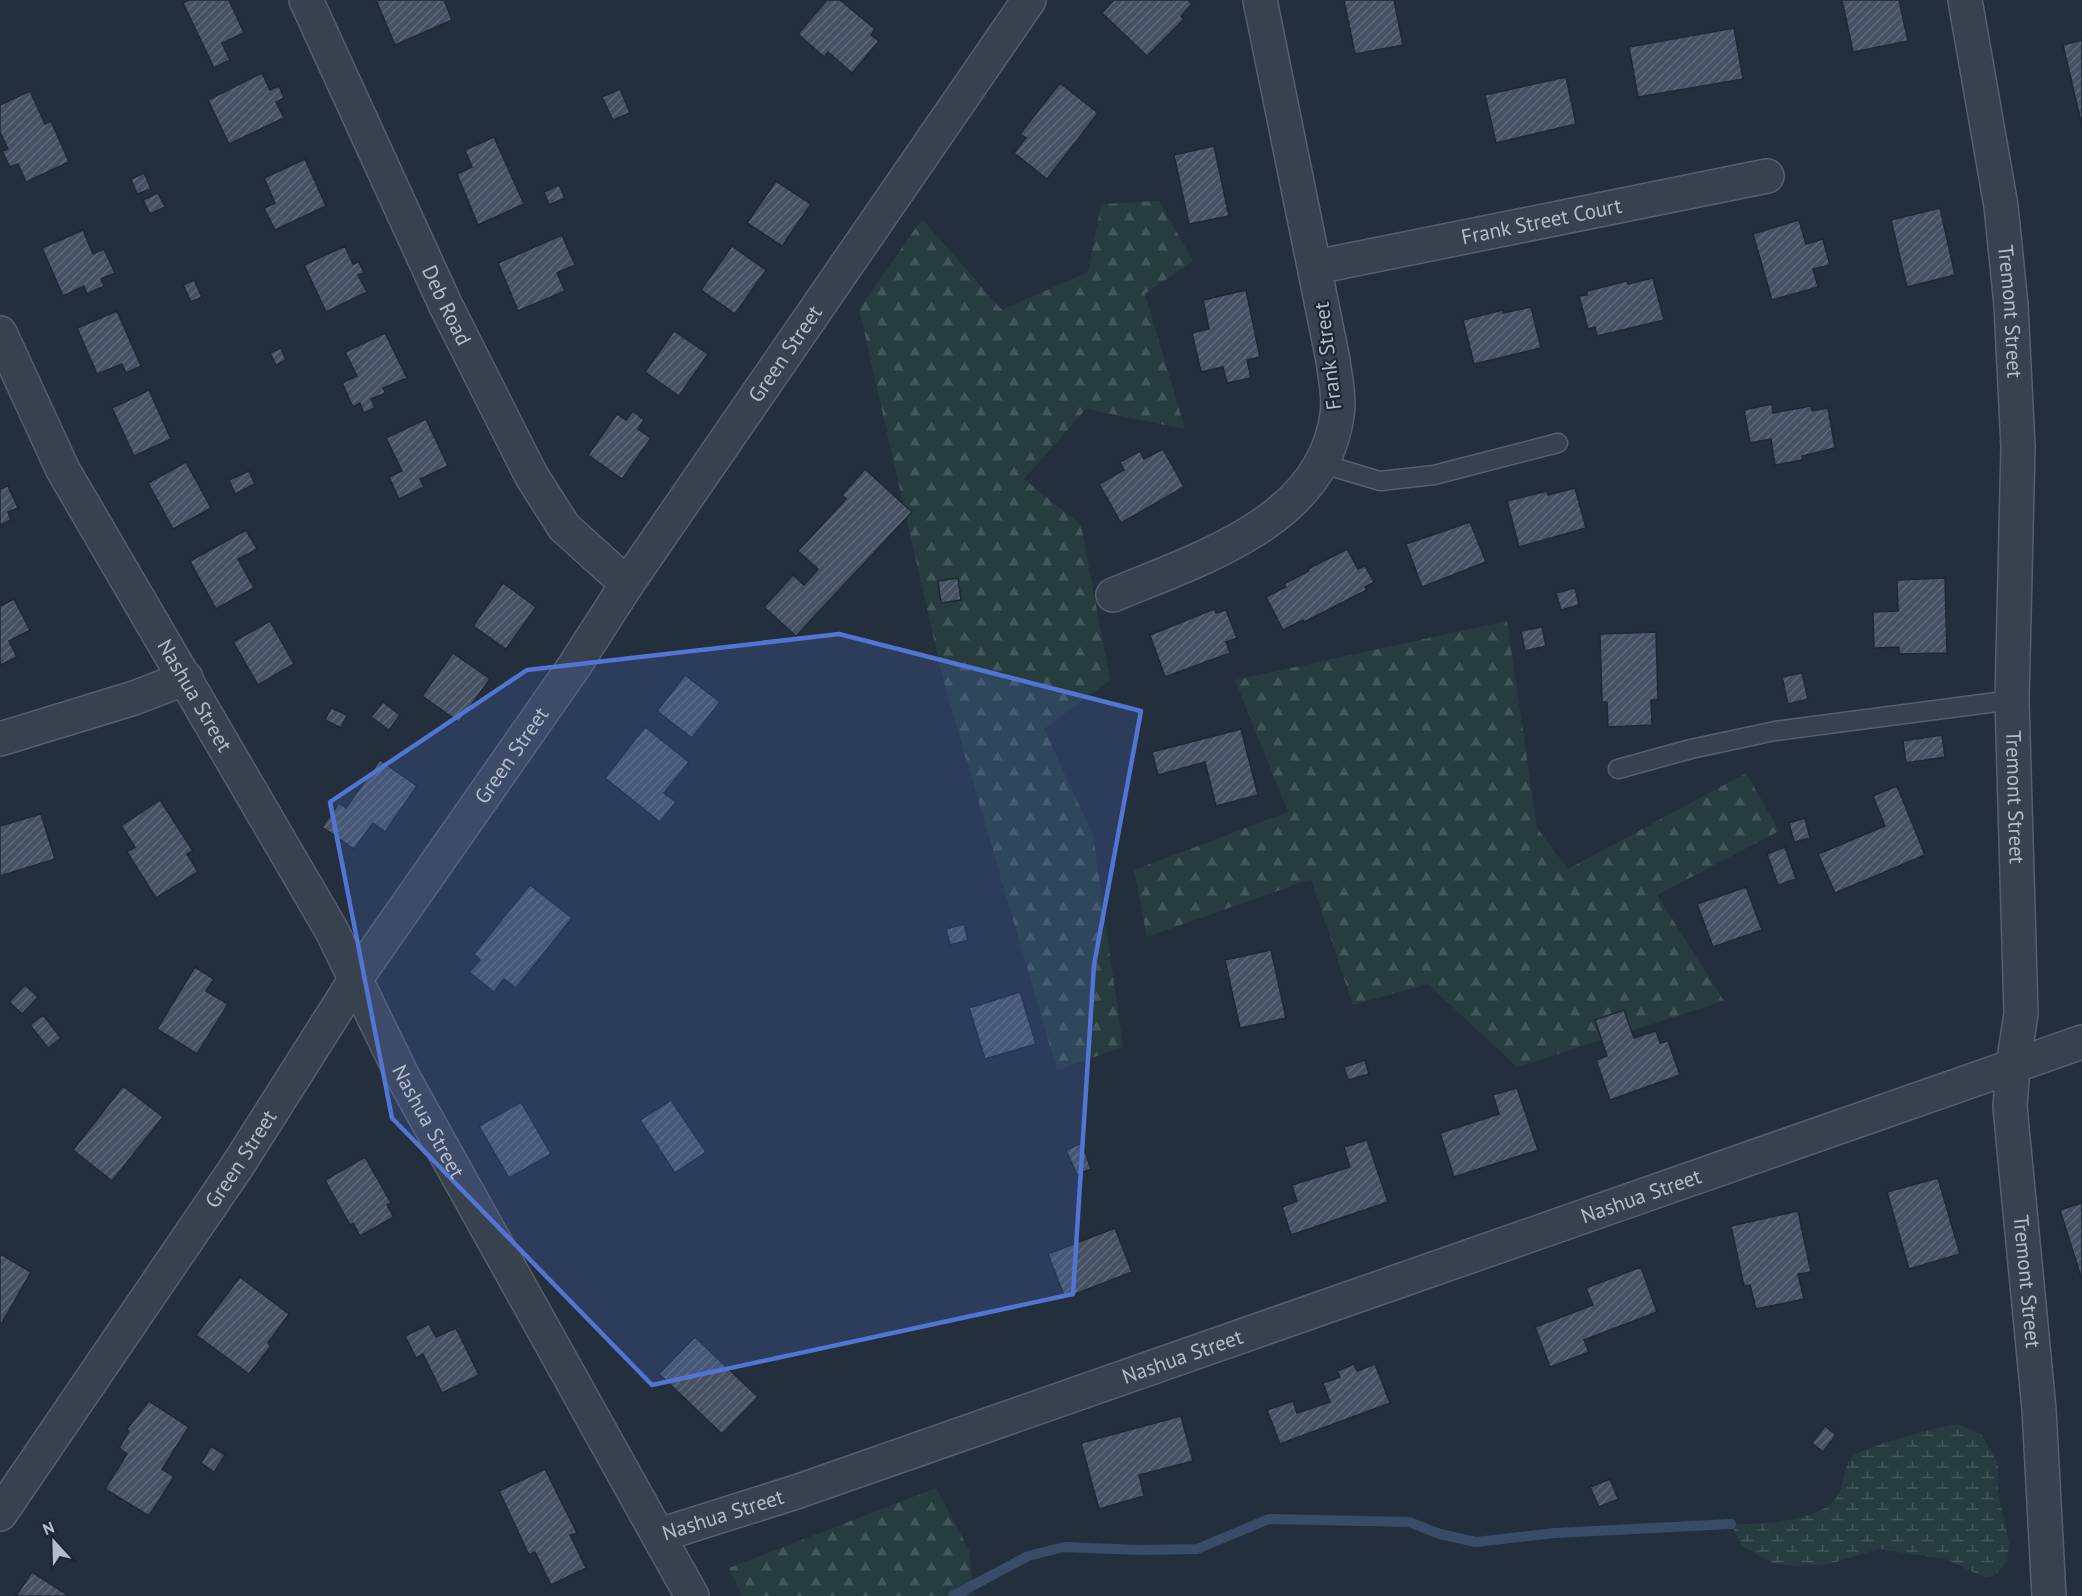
<svg xmlns="http://www.w3.org/2000/svg" width="2082" height="1596" viewBox="0 0 2082 1596" font-family="'PT Sans',sans-serif">
  <style>
    .forest { fill: url(#forest-firs) }
    .wetland { fill: url(#wetland-marsh) }
    .lines { fill: none; stroke-linecap: round; stroke-linejoin: round }
    .stream { stroke: #394c67; stroke-width: 10 }
    .building { fill: url(#building-hatch); stroke: #1f2835; stroke-width: 1.5 }
    .service-casing { stroke: #565f6c; stroke-width: 21 }
    .minor-casing { stroke: #565f6c; stroke-width: 36 }
    .tertiary-casing { stroke: #565f6c; stroke-width: 36 }
    .service { stroke: #38414e; stroke-width: 18 }
    .minor { stroke: #38414e; stroke-width: 33 }
    .tertiary { stroke: #38414e; stroke-width: 33 }
    .marked { fill: #5274d3; fill-opacity: 0.2; stroke: #5274d3; stroke-width: 4.5; stroke-linejoin: round }
    .labels { text-anchor: middle; stroke-width: 4.5; stroke-linejoin: round; paint-order: stroke }
    .street-label { font-size: 21px; fill: #b4bcc9; stroke: #1d2633 }
  </style>
  <defs>
    <pattern id="forest-firs" width="22" height="20" patternUnits="userSpaceOnUse" patternTransform="scale(1.5)"><rect width="22" height="20" fill="#263c3f"/><path d="M5 1l3.5 6h-7zM16 11l3.5 6h-7z" fill="#435659"/></pattern>
    <pattern id="wetland-marsh" width="20" height="14" patternUnits="userSpaceOnUse" patternTransform="scale(1.5)"><rect width="20" height="14" fill="#263c3f"/><path d="M1 5h8M5 5V1M11 12h8M15 12V8" fill="none" stroke="#435659"/></pattern>
    <pattern id="building-hatch" width="6" height="6" patternUnits="userSpaceOnUse" patternTransform="scale(1.5)"><rect width="6" height="6" fill="#455162"/><path d="M-1 1l2-2M0 6l6-6M5 7l2-2" fill="none" stroke="#5d6877"/></pattern>
  </defs>
  <rect width="100%" height="100%" fill="#242f3e"/>
  <g class="forest">
    <path d="M1159,201L1193,261L1145,294L1185,429L1086,409L1024,479L1081,525L1110,680L1044,729L1093,835L1123,1047L1057,1070L943,679L859,309L922,219L1002,310L1088,272L1101,204Z"/>
    <path d="M1507,621L1537,828L1568,869L1746,773L1779,831L1657,895L1724,1001L1517,1067L1428,984L1353,1005L1311,879L1147,937L1134,870L1288,812L1235,680Z"/>
    <path d="M936,1488L969,1550L974,1596H742L729,1568Z"/>
  </g>
  <path class="wetland" d="M1958,1424L1982,1435L1998,1464V1493L2009,1543L2007,1561L1994,1576L1984,1577L1945,1559L1878,1549L1829,1564L1793,1566L1772,1563L1741,1545L1731,1524C1759,1525 1823,1522 1838,1495C1846,1482 1842,1463 1856,1454C1874,1444 1937,1427 1958,1424Z"/>
  <g class="lines">
    <path class="stream" d="M953,1596L1028,1556L1064,1547L1139,1550L1197,1549L1269,1519L1409,1522L1440,1534L1476,1542L1555,1533L1731,1524"/>
  </g>
  <g class="building">
    <path d="M189,0H229L244,33L222,43L230,60L214,68L183,3Z"/>
    <path d="M376,0H444L452,20L395,45Z"/>
    <path d="M827,0H840L875,29L871,35L879,41L852,73L828,52L824,57L798,34Z"/>
    <path d="M1114,0H1188L1192,4L1181,16L1184,19L1147,56L1102,13Z"/>
    <path d="M1344,0H1394L1403,45L1355,54Z"/>
    <path d="M1842,0H1899L1908,41L1853,52Z"/>
    <path d="M1734,28L1743,79L1638,97L1629,47Z"/>
    <path d="M2082,40V126L2063,45Z"/>
    <path d="M262,73L270,90L279,86L284,98L276,102L284,118L229,144L208,100Z"/>
    <path d="M1566,77L1576,124L1496,143L1485,95Z"/>
    <path d="M1060,83L1098,113L1047,179L1014,153L1026,138L1020,134Z"/>
    <path d="M620,89L630,113L613,120L602,97Z"/>
    <path d="M30,91L45,124L51,121L69,162L26,182L18,164L10,167L2,151L8,149L0,132V105Z"/>
    <path d="M494,137L524,204L478,225L457,174L472,167L465,150Z"/>
    <path d="M1214,146L1229,216L1189,224L1174,155Z"/>
    <path d="M305,159L326,206L275,230L264,208L275,203L264,178Z"/>
    <path d="M144,173L151,189L137,194L131,179Z"/>
    <path d="M776,181L811,204L782,246L747,223Z"/>
    <path d="M559,185L565,198L549,205L544,192Z"/>
    <path d="M158,193L165,207L150,214L143,200Z"/>
    <path d="M1940,208L1955,275L1907,287L1891,220Z"/>
    <path d="M1799,220L1806,244L1823,239L1830,265L1813,269L1818,287L1772,300L1753,234Z"/>
    <path d="M83,230L93,254L104,249L115,273L101,279L104,286L87,294L84,286L63,296L42,248Z"/>
    <path d="M562,235L575,265L557,273L565,291L518,311L498,263Z"/>
    <path d="M345,246L353,264L359,262L364,273L358,275L367,292L326,312L304,265Z"/>
    <path d="M732,246L766,270L735,314L701,290Z"/>
    <path d="M1653,278L1664,320L1597,336L1595,327L1588,329L1579,296L1587,295V291L1627,281L1628,284Z"/>
    <path d="M194,280L202,297L191,302L183,285Z"/>
    <path d="M1246,290L1260,357L1247,360L1251,378L1227,383L1223,367L1201,372L1192,333L1209,329L1203,300Z"/>
    <path d="M1531,307L1541,348L1474,364L1463,320L1503,310V313Z"/>
    <path d="M117,311L141,366L126,373L122,364L97,374L77,328Z"/>
    <path d="M674,331L708,354L679,396L645,372Z"/>
    <path d="M385,333L407,378L383,388L386,393L371,399L375,408L364,413L360,403L353,407L342,383L357,376L345,352Z"/>
    <path d="M281,348L286,360L276,365L270,353Z"/>
    <path d="M149,390L171,439L134,456L112,408Z"/>
    <path d="M1772,404L1773,413L1811,406L1812,411L1828,408L1835,448L1802,456V460L1775,465L1771,439L1750,443L1744,410Z"/>
    <path d="M633,411L644,420L638,429L651,438L622,479L588,455L617,414L626,420Z"/>
    <path d="M426,419L448,466L420,479L424,487L399,499L389,477L402,471L386,438Z"/>
    <path d="M1163,449L1184,487L1121,523L1099,484L1124,470L1120,462L1140,451L1144,459Z"/>
    <path d="M186,462L211,508L173,529L148,483Z"/>
    <path d="M865,469L912,512L796,636L764,607L793,575L804,585L818,569L798,551L846,499L842,495Z"/>
    <path d="M249,471L255,484L235,494L229,480Z"/>
    <path d="M8,486L18,508L8,512L11,520L0,525V489Z"/>
    <path d="M1575,488L1586,528L1519,547L1507,501L1547,491L1548,495Z"/>
    <path d="M1470,522L1486,562L1422,587L1406,544Z"/>
    <path d="M246,530L257,549L238,559L254,588L216,609L190,561Z"/>
    <path d="M1347,549L1358,569L1365,566L1374,582L1365,587L1367,590L1304,622L1303,620L1283,630L1266,597L1286,587L1284,584L1309,571L1308,569Z"/>
    <path d="M958,578L961,600L941,603L938,581Z"/>
    <path d="M1945,578L1947,653L1899,654V647L1874,648L1873,612L1898,611L1897,580Z"/>
    <path d="M503,583L536,607L506,649L473,626Z"/>
    <path d="M1575,588L1579,605L1561,610L1556,593Z"/>
    <path d="M14,599L30,630L9,641L17,657L0,665V606Z"/>
    <path d="M1214,609L1216,613L1226,610L1237,638L1226,642L1230,653L1165,677L1150,635Z"/>
    <path d="M270,621L294,664L258,685L233,642Z"/>
    <path d="M1542,627L1546,646L1525,651L1521,631Z"/>
    <path d="M1656,632L1658,700H1651L1652,725L1608,727L1607,702H1602L1600,634Z"/>
    <path d="M453,653L490,679L459,722L422,696Z"/>
    <path d="M1802,673L1808,699L1788,704L1782,677Z"/>
    <path d="M685,675L720,702L692,738L657,711Z"/>
    <path d="M383,702L400,715L389,730L371,717Z"/>
    <path d="M331,708L347,715L341,728L325,720Z"/>
    <path d="M645,727L689,762L664,793L676,802L660,822L605,778Z"/>
    <path d="M1241,729L1258,795L1216,806L1205,762L1158,775L1152,752Z"/>
    <path d="M1942,735L1945,757L1906,763L1903,741Z"/>
    <path d="M380,760L417,786L385,832L373,823L354,849L322,827L339,803L346,808Z"/>
    <path d="M1897,786L1925,855L1835,893L1818,854L1885,826L1873,796Z"/>
    <path d="M160,800L193,851L187,854L198,872L156,898L127,852L135,847L121,826Z"/>
    <path d="M41,814L55,859L0,876V826Z"/>
    <path d="M1805,818L1810,838L1794,842L1789,823Z"/>
    <path d="M1785,847L1796,879L1778,885L1767,854Z"/>
    <path d="M530,885L572,918L516,988L504,979L494,992L469,972L480,960L474,954Z"/>
    <path d="M1746,887L1762,930L1713,947L1697,904Z"/>
    <path d="M964,924L968,940L950,945L946,929Z"/>
    <path d="M1271,950L1286,1018L1240,1028L1225,960Z"/>
    <path d="M195,967L214,979L206,991L228,1004L197,1054L157,1029Z"/>
    <path d="M25,985L38,997L22,1014L9,1002Z"/>
    <path d="M1020,992L1036,1044L985,1059L969,1008Z"/>
    <path d="M1624,1010L1634,1038L1656,1031L1660,1043L1668,1041L1680,1075L1610,1100L1596,1060L1607,1056L1595,1020Z"/>
    <path d="M43,1015L61,1038L48,1048L30,1025Z"/>
    <path d="M1365,1060L1369,1074L1348,1080L1344,1067Z"/>
    <path d="M123,1086L163,1117L112,1181L73,1150Z"/>
    <path d="M1517,1088L1538,1150L1454,1177L1440,1133L1499,1114L1493,1095Z"/>
    <path d="M671,1100L706,1152L675,1173L640,1120Z"/>
    <path d="M521,1102L551,1154L509,1178L479,1126Z"/>
    <path d="M1367,1140L1388,1202L1291,1235L1282,1207L1297,1201L1292,1185L1350,1167L1344,1147Z"/>
    <path d="M1082,1143L1091,1169L1077,1175L1066,1150Z"/>
    <path d="M365,1157L391,1203L387,1205L394,1217L360,1236L353,1223L350,1225L325,1180Z"/>
    <path d="M1938,1178L1960,1254L1909,1269L1887,1192Z"/>
    <path d="M2082,1203V1280L2060,1210Z"/>
    <path d="M1798,1211L1811,1272L1798,1274L1804,1299L1756,1309L1750,1285L1744,1286L1731,1226Z"/>
    <path d="M1115,1228L1132,1272L1065,1298L1048,1254Z"/>
    <path d="M0,1254L31,1272L0,1326Z"/>
    <path d="M1641,1267L1657,1312L1584,1340L1589,1352L1550,1367L1535,1327L1593,1305L1586,1288Z"/>
    <path d="M240,1277L289,1314L268,1343L271,1346L249,1374L196,1335Z"/>
    <path d="M429,1324L436,1337L456,1328L479,1375L442,1393L423,1354L416,1358L405,1336Z"/>
    <path d="M695,1337L758,1397L722,1434L659,1374Z"/>
    <path d="M1354,1364L1357,1371L1375,1364L1390,1403L1280,1444L1267,1410L1293,1401L1297,1413L1330,1402L1323,1383L1340,1377L1337,1371Z"/>
    <path d="M149,1401L189,1427L162,1469L174,1477L149,1516L105,1489L127,1454L119,1448L129,1431L127,1429Z"/>
    <path d="M1181,1416L1193,1461L1139,1475L1144,1496L1099,1509L1081,1443Z"/>
    <path d="M1825,1426L1836,1435L1823,1452L1812,1443Z"/>
    <path d="M211,1446L225,1455L214,1472L201,1463Z"/>
    <path d="M545,1469L577,1533L570,1535L586,1568L551,1585L535,1552L529,1555L499,1491Z"/>
    <path d="M1610,1479L1618,1499L1599,1507L1590,1487Z"/>
    <path d="M32,1572L69,1596H16Z"/>
  </g>
  <g class="lines">
    <g class="service-casing">
      <g id="service">
        <path d="M1323,464L1380,481L1434,475L1558,443"/>
        <path d="M1618,769L1691,749L1775,731L2012,700"/>
      </g>
    </g>
    <g class="minor-casing">
      <g id="minor">
        <path id="s1" d="M306,0L446,306L531,475L564,527L627,584"/>
        <path id="s2" d="M1965,0L2001,206L2011,305L2018,447L2012,700L2021,1014L2013,1066L2010,1107L2039,1409L2049,1596"/>
        <path id="s3" d="M1316,267L1767,176"/>
        <path d="M1113,595C1199,559 1323,522 1337,415C1340,397 1335,378 1333,360L1260,0"/>
        <path d="M0,739L134,698L186,678"/>
        <path id="s4" d="M660,1535L796,1492L2082,1042"/>
      </g>
    </g>
    <g class="tertiary-casing">
      <g id="tertiary">
        <path id="s5" d="M0,333L63,470L332,931L403,1077L692,1596"/>
        <path id="s6" d="M0,1514L238,1165L357,977L575,665L627,584L1029,0"/>
      </g>
    </g>
    <use href="#service" class="service"/>
    <use href="#minor" class="minor"/>
    <use href="#tertiary" class="tertiary"/>
  </g>
  <path class="marked" d="M839,634L1141,711L1094,965L1073,1294L652,1385L392,1118L330,802L527,670Z"/>
  <g class="labels">
    <g class="street-label">
      <text dy="7" stroke="none"><textPath href="#s3" startOffset="230">Frank Street Court</textPath></text>
      <text dy="7" stroke="none"><textPath href="#s1" startOffset="336">Deb Road</textPath></text>
      <text dy="7" stroke="none"><textPath href="#s2" startOffset="315">Tremont Street</textPath></text>
      <text dy="7" stroke="none"><textPath href="#s6" startOffset="1401">Green Street</textPath></text>
      <text transform="translate(1328 356) rotate(-97)" y="7">Frank Street</text>
      <text dy="7" stroke="none"><textPath href="#s5" startOffset="412">Nashua Street</textPath></text>
      <text dy="7" stroke="none"><textPath href="#s6" startOffset="915">Green Street</textPath></text>
      <text dy="7" stroke="none"><textPath href="#s2" startOffset="801">Tremont Street</textPath></text>
      <text dy="7" stroke="none"><textPath href="#s5" startOffset="898">Nashua Street</textPath></text>
      <text dy="7" stroke="none"><textPath href="#s6" startOffset="429">Green Street</textPath></text>
      <text dy="7" stroke="none"><textPath href="#s4" startOffset="1038">Nashua Street</textPath></text>
      <text dy="7" stroke="none"><textPath href="#s2" startOffset="1287">Tremont Street</textPath></text>
      <text dy="7" stroke="none"><textPath href="#s4" startOffset="552">Nashua Street</textPath></text>
      <text dy="7" stroke="none"><textPath href="#s4" startOffset="66">Nashua Street</textPath></text>
    </g>
  </g>
  <g transform="translate(54 1542) rotate(338)" stroke="#1d2633" stroke-width="4.5" paint-order="stroke">
  <path d="M0-4.5L10 22L0 15L-10 22Z" fill="#b4bcc9"/>
  <text y="-9" font-size="16" font-weight="bold" text-anchor="middle" fill="#b4bcc9">N</text>
  </g>
</svg>
